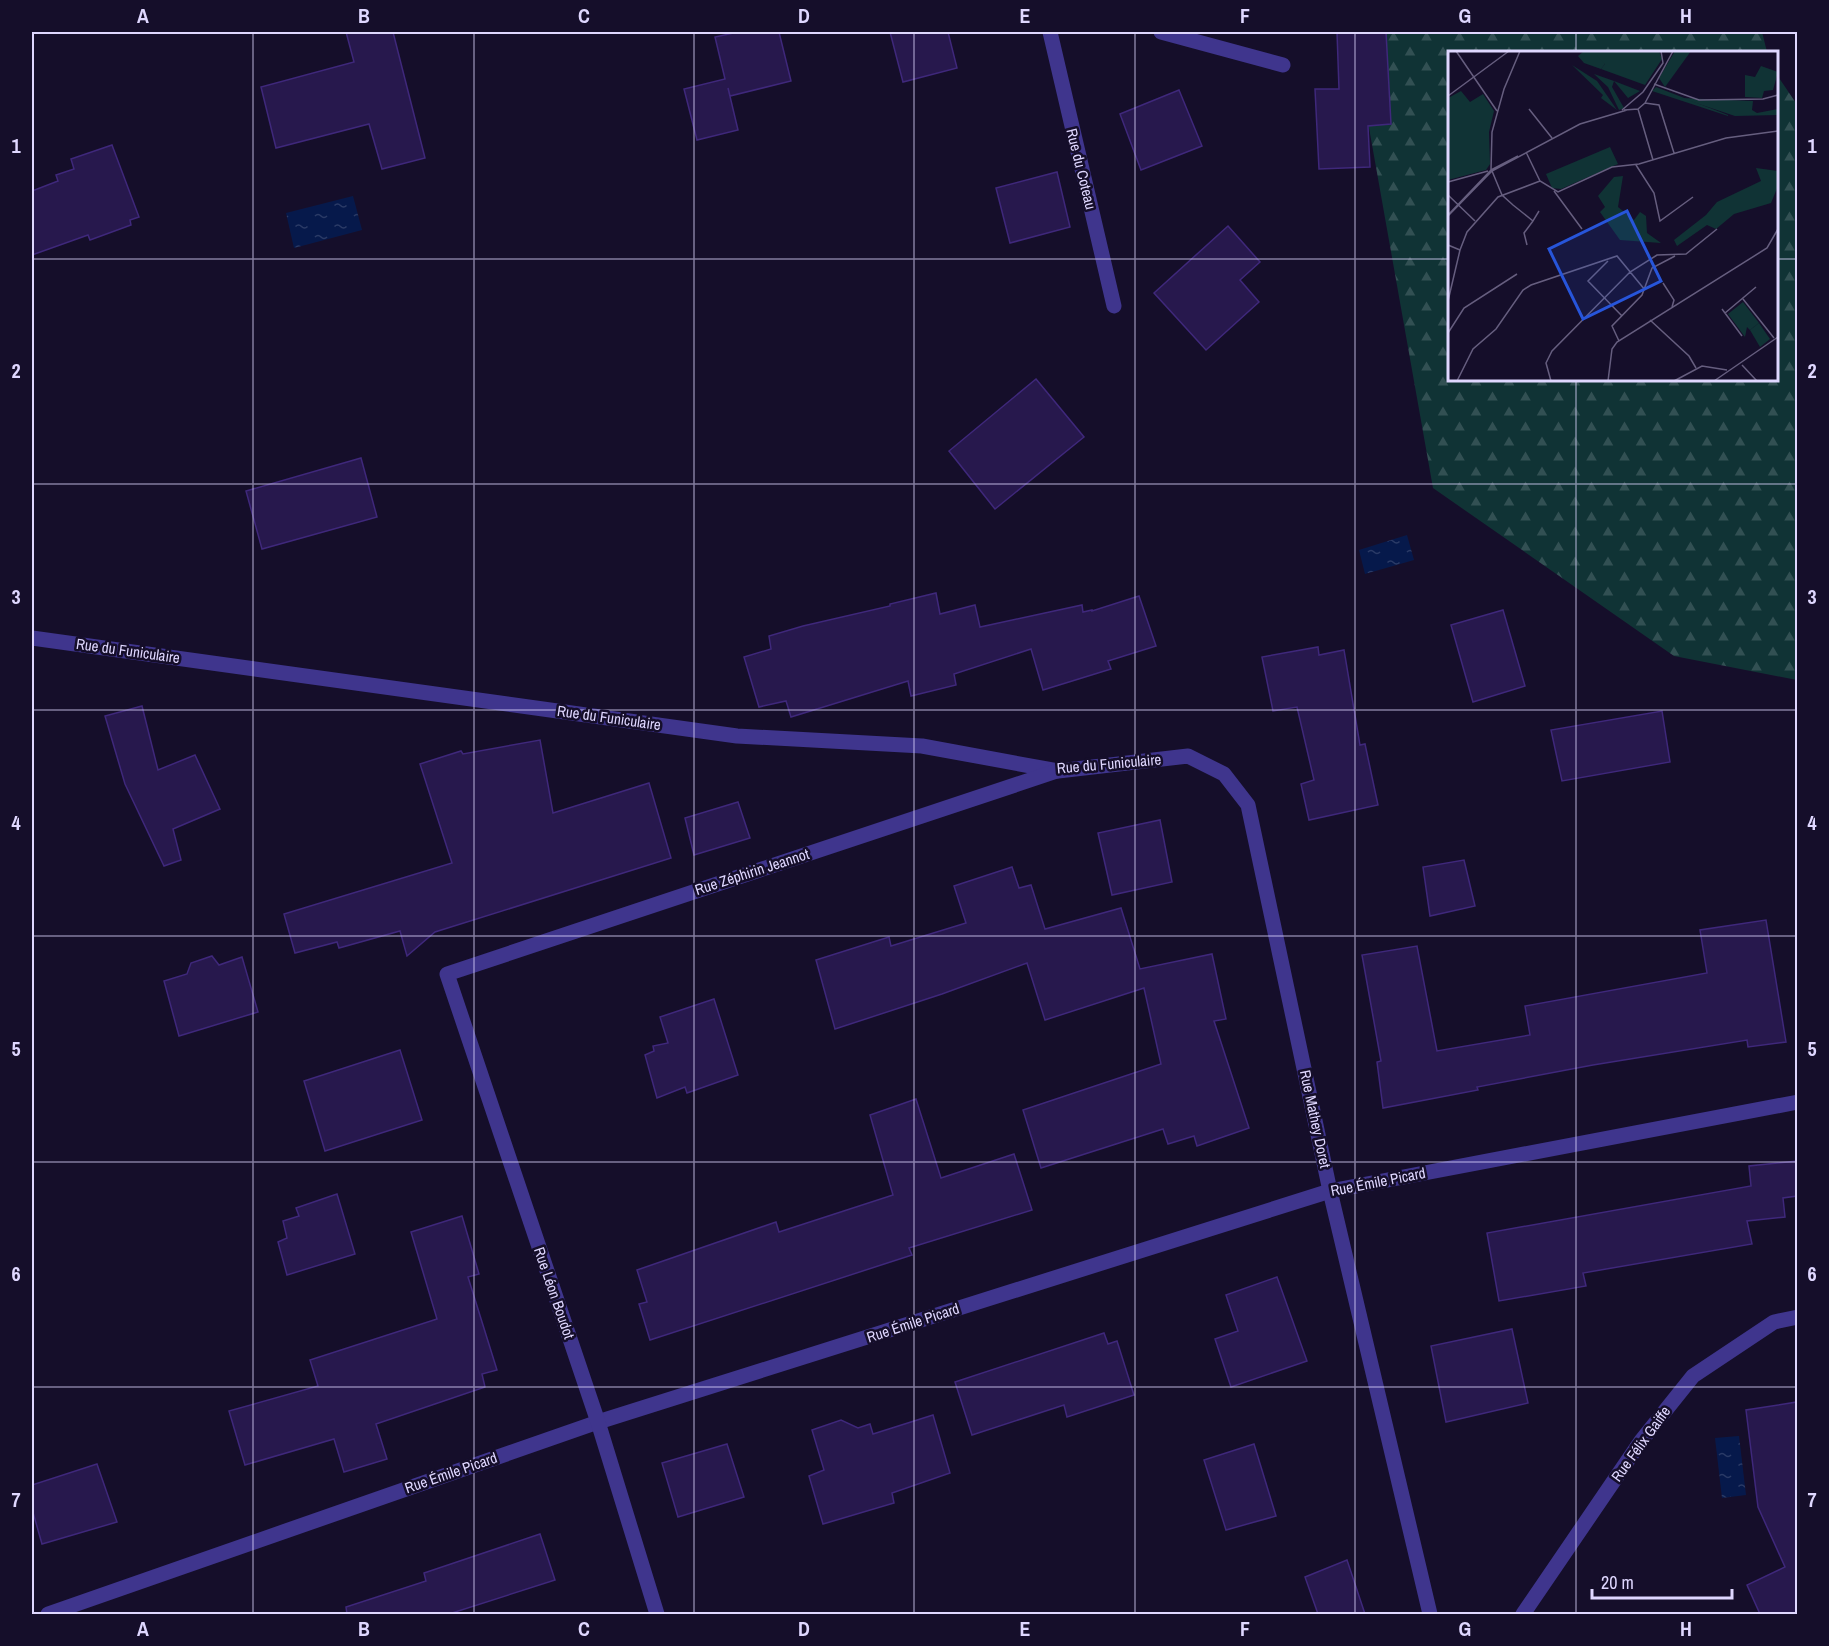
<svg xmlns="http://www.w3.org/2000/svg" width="1829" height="1646" viewBox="0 0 1829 1646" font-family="'Archivo Narrow',sans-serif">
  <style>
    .forest { fill: url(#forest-firs) }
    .water { fill: url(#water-ripples) }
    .building { fill: #27184d; stroke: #3f287b; stroke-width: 1.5 }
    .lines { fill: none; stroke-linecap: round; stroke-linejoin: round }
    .service { stroke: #3f358d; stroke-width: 15 }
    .minor { stroke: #3f358d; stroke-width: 15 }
    .grid { fill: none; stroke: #dfd7ff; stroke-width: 1.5; stroke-opacity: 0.55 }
    .labels { text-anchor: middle; stroke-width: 5; stroke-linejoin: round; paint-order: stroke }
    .street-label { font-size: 15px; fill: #dfd7ff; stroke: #150e2a }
    .inset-road { fill: none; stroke: #665e7f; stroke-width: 1.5 }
    .view { fill: #2755da; fill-opacity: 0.15; stroke: #2755da; stroke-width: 3 }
    .inset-edge { fill: none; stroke: #dfd7ff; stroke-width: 3 }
    .neatline { fill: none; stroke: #dfd7ff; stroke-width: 2 }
    .grid-label { font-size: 20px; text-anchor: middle; font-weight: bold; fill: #dfd7ff }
  </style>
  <defs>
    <pattern id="forest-firs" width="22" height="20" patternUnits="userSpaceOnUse" patternTransform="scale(1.5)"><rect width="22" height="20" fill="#103335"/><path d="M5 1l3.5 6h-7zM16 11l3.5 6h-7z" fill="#325053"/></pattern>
    <pattern id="water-ripples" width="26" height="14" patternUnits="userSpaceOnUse" patternTransform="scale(1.5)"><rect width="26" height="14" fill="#06194b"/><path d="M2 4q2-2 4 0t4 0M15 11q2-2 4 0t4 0" fill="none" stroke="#2a3a66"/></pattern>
  </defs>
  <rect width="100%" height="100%" fill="#150e2a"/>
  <path class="forest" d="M1352,32H1762L1767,52H1450V380H1776L1777,75L1798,106L1797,680L1674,656L1433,488Z"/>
  <g class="water">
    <path d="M353,196L362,230L294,248L286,213Z"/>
    <path d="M1407,535L1414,560L1365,574L1359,550Z"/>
    <path d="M1739,1436L1746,1495L1722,1498L1715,1438Z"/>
  </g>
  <g class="building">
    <path d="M346,32H393L425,158L382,169L369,124L276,148L261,87L354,62Z"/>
    <path d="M738,32H779L791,81L730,96L728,88L738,130L697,140L684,89L725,79L715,37Z"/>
    <path d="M890,32H948L957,68L903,82Z"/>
    <path d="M1337,32H1386L1391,124L1368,126L1370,167L1319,169L1315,89H1339Z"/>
    <path d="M1179,90L1202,146L1141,170L1120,114Z"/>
    <path d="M112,145L139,217L130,220L131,225L90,240L88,235L32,255V191L58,181L56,175L74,169L71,159Z"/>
    <path d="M1057,172L1070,227L1010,243L996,188Z"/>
    <path d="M1228,226L1260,262L1240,280L1259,302L1206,350L1154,293Z"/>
    <path d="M1036,379L1084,437L995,509L949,451Z"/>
    <path d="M361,458L377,517L262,549L246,491Z"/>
    <path d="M936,593L940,614L975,605L980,627L1082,605L1083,612L1092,610V611L1139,596L1156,646L1108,661L1111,669L1043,690L1031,649L954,674L956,685L911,696L908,681L791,717L786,701L759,707L744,657L771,649L769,636L803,626L890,606V604Z"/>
    <path d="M1503,610L1525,686L1473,702L1451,625Z"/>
    <path d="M1318,647L1319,655L1344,650L1360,745L1365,744L1378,805L1309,820L1301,784L1314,780L1297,707L1273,711L1262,657Z"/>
    <path d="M142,706L158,770L195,755L220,809L173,829L181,860L164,866L125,784L105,716Z"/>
    <path d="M1662,711L1670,762L1562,781L1551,730Z"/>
    <path d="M540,740L553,813L649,783L671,858L435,932L407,956L400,931L339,948L337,942L295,953L284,914L452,863L420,764L461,751L463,754Z"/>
    <path d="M738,802L750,838L694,855L685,818Z"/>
    <path d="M1160,820L1172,882L1112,895L1098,833Z"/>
    <path d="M1464,860L1475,906L1430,916L1423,867Z"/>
    <path d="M1012,867L1019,888L1031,885L1045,929L1121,908L1140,969L1212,954L1226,1019L1214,1021L1249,1128L1197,1146L1194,1136L1168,1144L1163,1129L1041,1168L1023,1110L1161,1064L1144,988L1045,1020L1027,963L942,994L835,1029L816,960L889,937L891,946L966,923L954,886Z"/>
    <path d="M1766,920L1786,1042L1748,1047L1747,1040L1593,1065L1477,1087L1478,1090L1383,1108L1377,1062L1381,1061L1362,955L1417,946L1437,1051L1530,1035L1525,1006L1707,973L1700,930Z"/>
    <path d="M212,956L219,965L242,957L258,1012L179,1036L164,981L187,974L191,963Z"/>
    <path d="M714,999L738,1075L687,1093L685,1087L657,1098L645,1055L654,1051L653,1046L668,1043L660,1017Z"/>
    <path d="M400,1050L422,1120L325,1151L304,1081Z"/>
    <path d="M916,1099L941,1178L1014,1154L1032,1210L909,1248L912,1255L650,1340L639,1304L647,1302L637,1270L776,1222L779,1232L893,1195L870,1115Z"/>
    <path d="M1797,1161V1196L1783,1198L1785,1217L1747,1221L1752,1244L1583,1273L1586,1286L1499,1301L1487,1233L1751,1186L1749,1166Z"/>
    <path d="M337,1194L355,1254L287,1275L278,1242L287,1238L283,1221L299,1216L296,1208Z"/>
    <path d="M462,1216L479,1274L468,1277L497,1370L482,1374L485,1387L376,1424L387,1459L344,1472L334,1439L245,1465L229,1411L318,1386L310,1360L437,1319L411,1232Z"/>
    <path d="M1277,1277L1307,1361L1231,1387L1215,1339L1238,1331L1226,1295Z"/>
    <path d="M1512,1329L1528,1403L1446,1422L1431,1346Z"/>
    <path d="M1104,1333L1108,1344L1117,1341L1134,1395L1067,1417L1064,1405L972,1435L955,1382Z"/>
    <path d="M1797,1402V1614H1760L1747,1585L1785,1567L1758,1507L1746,1410Z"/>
    <path d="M933,1415L950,1473L892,1493L894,1503L823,1524L809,1476L824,1470L812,1430L841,1420L858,1428L870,1424L873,1434Z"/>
    <path d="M727,1444L744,1497L678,1517L662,1463Z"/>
    <path d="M1254,1444L1276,1516L1226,1530L1204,1460Z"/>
    <path d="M97,1464L117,1522L42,1544L32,1509V1485Z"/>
    <path d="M540,1534L555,1580L449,1614H347L346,1607L426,1581L424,1573Z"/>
    <path d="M1347,1560L1365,1614H1318L1305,1577Z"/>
  </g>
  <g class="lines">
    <g class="service">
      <path d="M1050,32L1114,306"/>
      <path d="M1161,32L1283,65"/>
    </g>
    <g class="minor">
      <path d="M32,638L737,736L922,746L1058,771L1188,756L1224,774L1248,805L1330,1191L1430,1614"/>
      <path d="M48,1614L598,1422L1330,1191L1798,1102"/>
      <path d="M657,1614L598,1422L447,974L1057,771"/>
      <path d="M1523,1614L1641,1441L1693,1376L1774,1322L1798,1317"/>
    </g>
  </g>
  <path class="grid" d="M253,32V1614M474,32V1614M694,32V1614M914,32V1614M1135,32V1614M1355,32V1614M1576,32V52M32,259H1450M1776,259H1798M1576,380V1614M32,484H1798M32,710H1798M32,936H1798M32,1162H1798M32,1387H1798"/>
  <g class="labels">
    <g class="street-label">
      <text transform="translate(1081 169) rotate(76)" y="5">Rue du Coteau</text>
      <text transform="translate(128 651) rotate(8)" y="5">Rue du Funiculaire</text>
      <text transform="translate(609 718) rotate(8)" y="5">Rue du Funiculaire</text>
      <text transform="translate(1109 764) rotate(-5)" y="5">Rue du Funiculaire</text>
      <text transform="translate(752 872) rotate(-18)" y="5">Rue Zéphirin Jeannot</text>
      <text transform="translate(1315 1119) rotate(78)" y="5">Rue Mathey Doret</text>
      <text transform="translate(1378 1182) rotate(-11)" y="5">Rue Émile Picard</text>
      <text transform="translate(554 1293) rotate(71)" y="5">Rue Léon Boudot</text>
      <text transform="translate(913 1323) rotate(-18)" y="5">Rue Émile Picard</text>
      <text transform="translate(1641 1444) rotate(-54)" y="5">Rue Félix Gaiffe</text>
      <text transform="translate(451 1473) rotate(-19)" y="5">Rue Émile Picard</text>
    </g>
  </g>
  <g transform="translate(1448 51)">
    <rect width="330" height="330" fill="#150e2a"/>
    <path d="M227,0H243L217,36L211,27ZM124,14L149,30L169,59L153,47L155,44ZM146,23L166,30L164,36L176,57L171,59L160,36ZM208,36L280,64V65L204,40ZM295,251L311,272L302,279L299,276L297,286L280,263Z" fill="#103335"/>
    <path d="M136,0H153L157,13L153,18L136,12L130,5ZM166,30L192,40L180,47ZM308,117L330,120V135L323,152L286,163L268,178L259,174L229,195L226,189L258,164L269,151L313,130ZM175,125L170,156L186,169L192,161L198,165L199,182L213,192L172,189L152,161L157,156L150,145L166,126Z" fill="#103335"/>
    <path d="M13,40L22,51L35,43L46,60L41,81L42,113L38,119L0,129V47ZM162,96L170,113L113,138L104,137L98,123Z" fill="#103335"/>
    <path d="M311,272L322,288L312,296L302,279Z" fill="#103335"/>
    <path d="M153,0H211L214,8L197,34L153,18L157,13L149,5ZM313,15L330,21L325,39L316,40L314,47L297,46V24L307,26ZM233,47L305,50L304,59L309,62L330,58V64L287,65Z" fill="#103335"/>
    <path class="inset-road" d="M8,0L49,60M206,33L251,49L315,48L330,44M0,45L61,0M197,52L211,54L226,102M197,52L225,0M81,58L104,87M190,58L205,109M174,59L195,41L215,12L213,0M176,59L190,58L197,52M78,101L92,130L110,141L164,116L191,113L278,87L330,80M188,114L206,142L212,170L245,146M43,119L44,81L56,38L72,0M43,119L70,105M44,120L132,73L179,59M44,120L54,144L65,154L85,170L91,160M0,131L40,120M106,140L134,178M0,144L27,170M0,164L43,119M0,165L44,120M0,194L12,199L0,250M79,194L76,182L85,170M12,199L19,181L50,146L92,130M160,210L140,230L174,265M215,232L226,249L224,256M295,248L326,287M274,258L294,285M277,262L308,236M202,269L241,305L248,317M0,282L16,257L69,223M171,290L164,275L194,244L204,217L227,205M294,314L309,330M9,330L25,298L48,278L75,239L83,234L169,205L197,239M103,330L98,312L104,300L182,221L209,204L238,203L269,178M160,330L164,298L169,291L319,197L330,178M176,330H210M226,330L254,315L279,319M266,330L330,286"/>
    <path class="view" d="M179,160L213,230L135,268L101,198Z"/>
    <rect width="330" height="330" class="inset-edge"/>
  </g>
  <rect width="1829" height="1646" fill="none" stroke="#150e2a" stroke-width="66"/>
  <path d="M1592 1589v9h140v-9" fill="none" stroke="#dfd7ff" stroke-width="3"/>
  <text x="1601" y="1589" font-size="18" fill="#dfd7ff" stroke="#150e2a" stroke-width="4.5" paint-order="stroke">20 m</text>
  <rect x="33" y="33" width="1763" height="1580" class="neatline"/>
  <g class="grid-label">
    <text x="143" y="23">A</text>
    <text x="364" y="23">B</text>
    <text x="584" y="23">C</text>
    <text x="804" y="23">D</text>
    <text x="1025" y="23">E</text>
    <text x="1245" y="23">F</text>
    <text x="1465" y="23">G</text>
    <text x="1686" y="23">H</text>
    <text x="16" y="153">1</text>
    <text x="1812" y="153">1</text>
    <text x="16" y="378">2</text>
    <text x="1812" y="378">2</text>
    <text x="16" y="604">3</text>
    <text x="1812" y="604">3</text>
    <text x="16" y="830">4</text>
    <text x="1812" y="830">4</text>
    <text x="16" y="1056">5</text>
    <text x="1812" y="1056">5</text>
    <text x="16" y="1281">6</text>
    <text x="1812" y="1281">6</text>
    <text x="16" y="1507">7</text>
    <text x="1812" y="1507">7</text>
    <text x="143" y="1636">A</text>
    <text x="364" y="1636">B</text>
    <text x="584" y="1636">C</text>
    <text x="804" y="1636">D</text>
    <text x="1025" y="1636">E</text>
    <text x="1245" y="1636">F</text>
    <text x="1465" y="1636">G</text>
    <text x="1686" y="1636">H</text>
  </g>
</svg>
